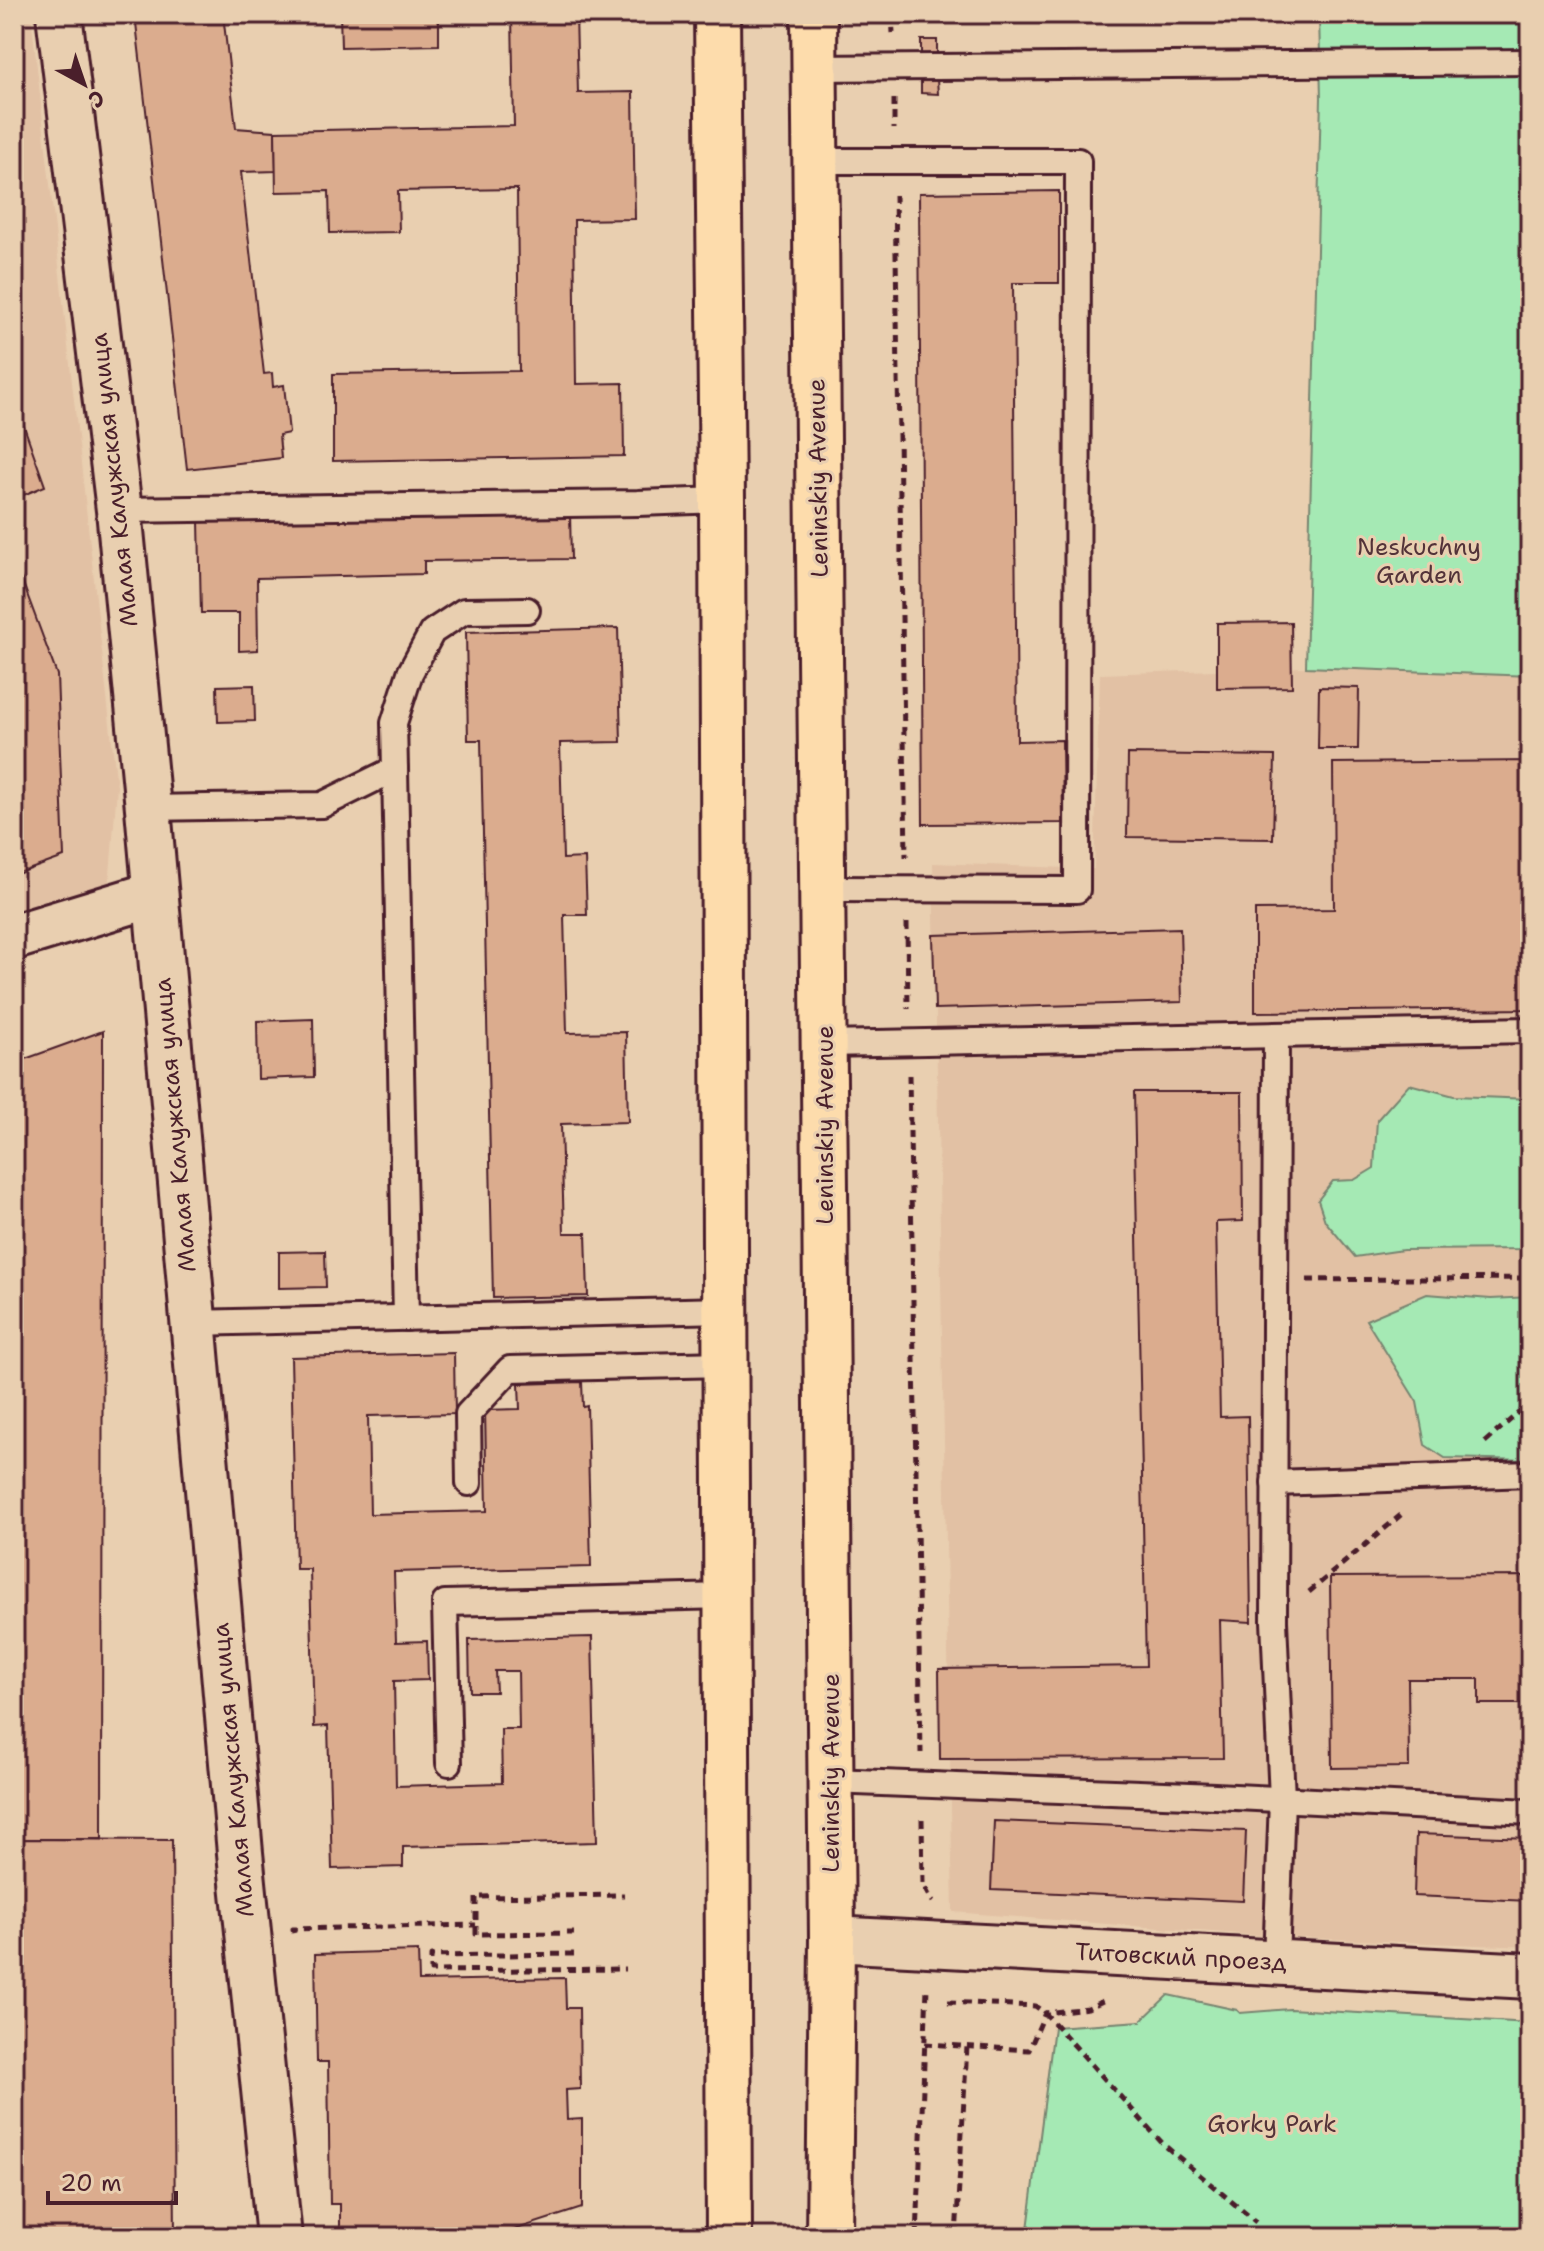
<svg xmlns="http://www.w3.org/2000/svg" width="1544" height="2251" viewBox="0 0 1544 2251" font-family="'Shantell Sans',sans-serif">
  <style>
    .built { fill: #e2c1a4 }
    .green { fill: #a5e9b4; stroke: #788470; stroke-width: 2 }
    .building { fill: #dbac8e; stroke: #4a1f2b; stroke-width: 2 }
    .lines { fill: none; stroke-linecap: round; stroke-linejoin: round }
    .service-casing { stroke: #4a1f2b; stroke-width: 30 }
    .minor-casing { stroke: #4a1f2b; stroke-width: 50 }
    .primary-casing { stroke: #4a1f2b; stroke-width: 50 }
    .path { stroke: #4a1f2b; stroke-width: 5; stroke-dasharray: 8 6; stroke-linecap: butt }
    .service { stroke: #e9cfb0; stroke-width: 24 }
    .minor { stroke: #e9cfb0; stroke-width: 44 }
    .primary { stroke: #fddcac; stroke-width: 44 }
    .labels { text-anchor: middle; stroke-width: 6; stroke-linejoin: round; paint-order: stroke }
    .street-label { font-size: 24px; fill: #4a1f2b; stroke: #e9cfb0 }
    .park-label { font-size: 24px; fill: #533339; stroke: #e9cfb0 }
  </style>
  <rect width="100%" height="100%" fill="#e9cfb0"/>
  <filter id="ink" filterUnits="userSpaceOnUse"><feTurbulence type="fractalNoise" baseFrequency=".0125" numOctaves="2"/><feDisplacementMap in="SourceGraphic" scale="16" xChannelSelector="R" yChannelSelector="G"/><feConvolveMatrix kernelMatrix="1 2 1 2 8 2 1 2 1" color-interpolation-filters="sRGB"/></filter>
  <g filter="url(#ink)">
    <g class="built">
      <path d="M14,14H31L117,787L109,887L14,915Z"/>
      <path d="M1306,667L1530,676V1947L1277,1937L953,1912L933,863L1094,869L1100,674Z"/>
    </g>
    <g class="green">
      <path d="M1319,14H1530V676L1306,667L1321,98Z"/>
      <path d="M1409,1084L1454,1096L1530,1099V1249L1403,1250L1355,1257L1325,1221L1318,1200L1333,1181L1354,1180L1374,1168L1377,1120Z"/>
      <path d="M1427,1294L1491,1299L1530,1297V1460L1445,1458L1425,1445L1417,1402L1366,1320Z"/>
      <path d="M1168,1995L1237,2010L1240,2013L1290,2009L1530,2023V2237H1027L1054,2027L1141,2021Z"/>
    </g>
    <g class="building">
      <path d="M135,14H223L236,128L275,131L276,171L241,172L264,374L272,373L273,387L284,385L289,433L279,435L281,458L187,469Z"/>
      <path d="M340,14H439V45L341,47Z"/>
      <path d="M512,14H576L578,93L633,92L635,219L574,220L576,384L623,383L624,456L333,461V374L519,371L517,189L398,191L399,232L330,233L329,191L276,192L275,131L514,126Z"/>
      <rect x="921" y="40" width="16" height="15"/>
      <path d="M921,79H937L938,94L921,93Z"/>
      <path d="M1059,191V283H1013L1017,741L1062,740L1063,823L923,824L919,193Z"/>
      <path d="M14,398L45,486L14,499Z"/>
      <path d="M570,513L571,559L424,561V574L257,578L258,650L239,651V613H201L199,521Z"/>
      <path d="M14,559L57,675L64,857L14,875Z"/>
      <path d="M1291,622L1292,687L1217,688V623Z"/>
      <path d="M618,628L621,742L560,743L563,859L585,858L587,915H564L567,1033L626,1032L628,1122L561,1124L564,1233H586L588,1296L493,1298L481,740H468L466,632Z"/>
      <path d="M254,685L255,721L218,722L217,686Z"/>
      <path d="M1319,687L1359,688L1358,749H1318Z"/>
      <path d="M1128,754L1275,756L1273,839L1127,837Z"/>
      <path d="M1530,761V1009L1255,1012V910L1334,909L1333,763Z"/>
      <path d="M1180,928L1182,1002L935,1009L933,935Z"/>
      <path d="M313,1019L314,1077L258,1079L257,1021Z"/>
      <path d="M103,1031L102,1839H14V1063Z"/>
      <path d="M1134,1092H1242L1243,1221L1216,1222L1220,1417L1248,1416L1251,1622L1220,1620L1223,1758L940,1759L939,1669L1146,1666Z"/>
      <path d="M325,1251L326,1287L279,1288V1252Z"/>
      <path d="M454,1353L455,1414L368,1416L370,1514L487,1511L485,1410L520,1409L519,1384L582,1382L583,1407L587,1406L591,1567L394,1572L396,1642L427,1641L428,1680L394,1681L396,1786L502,1783L501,1729H519L518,1671H495L496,1692H470L469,1640L592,1637L597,1842L403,1847V1867L332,1869L328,1726L314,1727L310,1569H296L291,1357Z"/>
      <path d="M1530,1576V1704H1479V1679H1408L1409,1767L1332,1768L1330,1577Z"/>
      <path d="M994,1821L1246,1831L1243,1901L991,1890Z"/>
      <path d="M1416,1834L1530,1838V1901L1414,1896Z"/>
      <path d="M14,1839L172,1840L175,2237H14Z"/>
      <path d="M418,1951L419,1981L565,1978L566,2008H579L580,2089L566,2090L567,2120L582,2119V2208L492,2237H340V2204H330L328,2062H317L315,1954Z"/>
    </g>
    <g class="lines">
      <g class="service-casing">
        <g id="service">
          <path d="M814,68L1530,62"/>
          <path d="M815,161H1078L1077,890L822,889"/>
          <path d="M119,510L638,503L722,500"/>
          <path d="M395,769L406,1318"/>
          <path d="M148,808L322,805L395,769L394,723L410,673L432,632L464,611L527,610"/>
          <path d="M1276,1035L1274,1621L1282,1799L1276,1961"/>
          <path d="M825,1044L1530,1030"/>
          <path d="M193,1323L725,1310"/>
          <path d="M469,1483L468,1414L510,1369L726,1364"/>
          <path d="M1274,1483L1530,1474"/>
          <path d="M449,1763L445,1603L726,1596"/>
          <path d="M831,1781L1215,1796L1530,1812"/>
        </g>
      </g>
      <g class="minor-casing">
        <g id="minor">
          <path d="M59,14L119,510L148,808L240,1853L279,2237"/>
          <path d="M14,937L155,894"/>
          <path d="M832,1939L1530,1976"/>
        </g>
      </g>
      <g class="primary-casing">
        <g id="primary">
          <path d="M717,14L722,500L729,2237"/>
          <path d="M814,14L832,1939L829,2237"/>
        </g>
      </g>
      <g class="path">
        <path d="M892,14L893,33"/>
        <path d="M894,99V129"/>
        <path d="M895,195L906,857"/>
        <path d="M907,923L908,1009"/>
        <path d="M909,1075L921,1753"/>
        <path d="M1307,1280L1530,1278"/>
        <path d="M1485,1442L1530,1403"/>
        <path d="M1309,1592L1402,1514"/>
        <path d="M922,1819L923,1884L933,1902"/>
        <path d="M294,1933L293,1929L476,1925"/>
        <path d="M574,1933L476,1934V1897L624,1895"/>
        <path d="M574,1954L431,1956V1971L625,1969"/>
        <path d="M948,2002L1035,2006L1045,2013L1164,2145L1256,2222"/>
        <path d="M925,2044L1029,2050L1045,2013L1088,2008L1105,2000"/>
        <path d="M598,2237L626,2228"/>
        <path d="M917,2237L927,1988"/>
        <path d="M956,2237L967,2046"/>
      </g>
      <use href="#service" class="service"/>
      <use href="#minor" class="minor"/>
      <use href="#primary" class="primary"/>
    </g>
  </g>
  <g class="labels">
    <g class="street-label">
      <text transform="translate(818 478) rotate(-91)" y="8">Leninskiy Avenue</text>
      <text transform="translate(114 480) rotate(-96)" y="8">Малая Калужская улица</text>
      <text transform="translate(175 1125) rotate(-95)" y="8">Малая Калужская улица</text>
      <text transform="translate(825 1125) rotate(-90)" y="8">Leninskiy Avenue</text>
      <text transform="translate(233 1770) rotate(-95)" y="8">Малая Калужская улица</text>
      <text transform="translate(831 1773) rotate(-90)" y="8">Leninskiy Avenue</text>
      <text transform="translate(1181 1957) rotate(3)" y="8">Титовский проезд</text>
    </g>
    <g class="park-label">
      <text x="1419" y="555">Neskuchny<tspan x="1419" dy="28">Garden</tspan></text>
      <text x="1272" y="2132">Gorky Park</text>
    </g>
  </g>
  <rect width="1544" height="2251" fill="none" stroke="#e9cfb0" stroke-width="48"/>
  <rect x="24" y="24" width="1496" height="2203" fill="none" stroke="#4a1f2b" stroke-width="3" filter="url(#ink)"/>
  <g transform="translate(84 84) rotate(140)" stroke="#e9cfb0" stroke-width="6" paint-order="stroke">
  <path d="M0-6L14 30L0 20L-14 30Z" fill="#4a1f2b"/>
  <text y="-12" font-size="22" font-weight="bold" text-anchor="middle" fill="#4a1f2b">С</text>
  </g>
  <path d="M48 2191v12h128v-12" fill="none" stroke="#4a1f2b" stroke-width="4"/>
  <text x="60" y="2191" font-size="24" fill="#4a1f2b" stroke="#e9cfb0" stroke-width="6" paint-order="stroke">20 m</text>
</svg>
